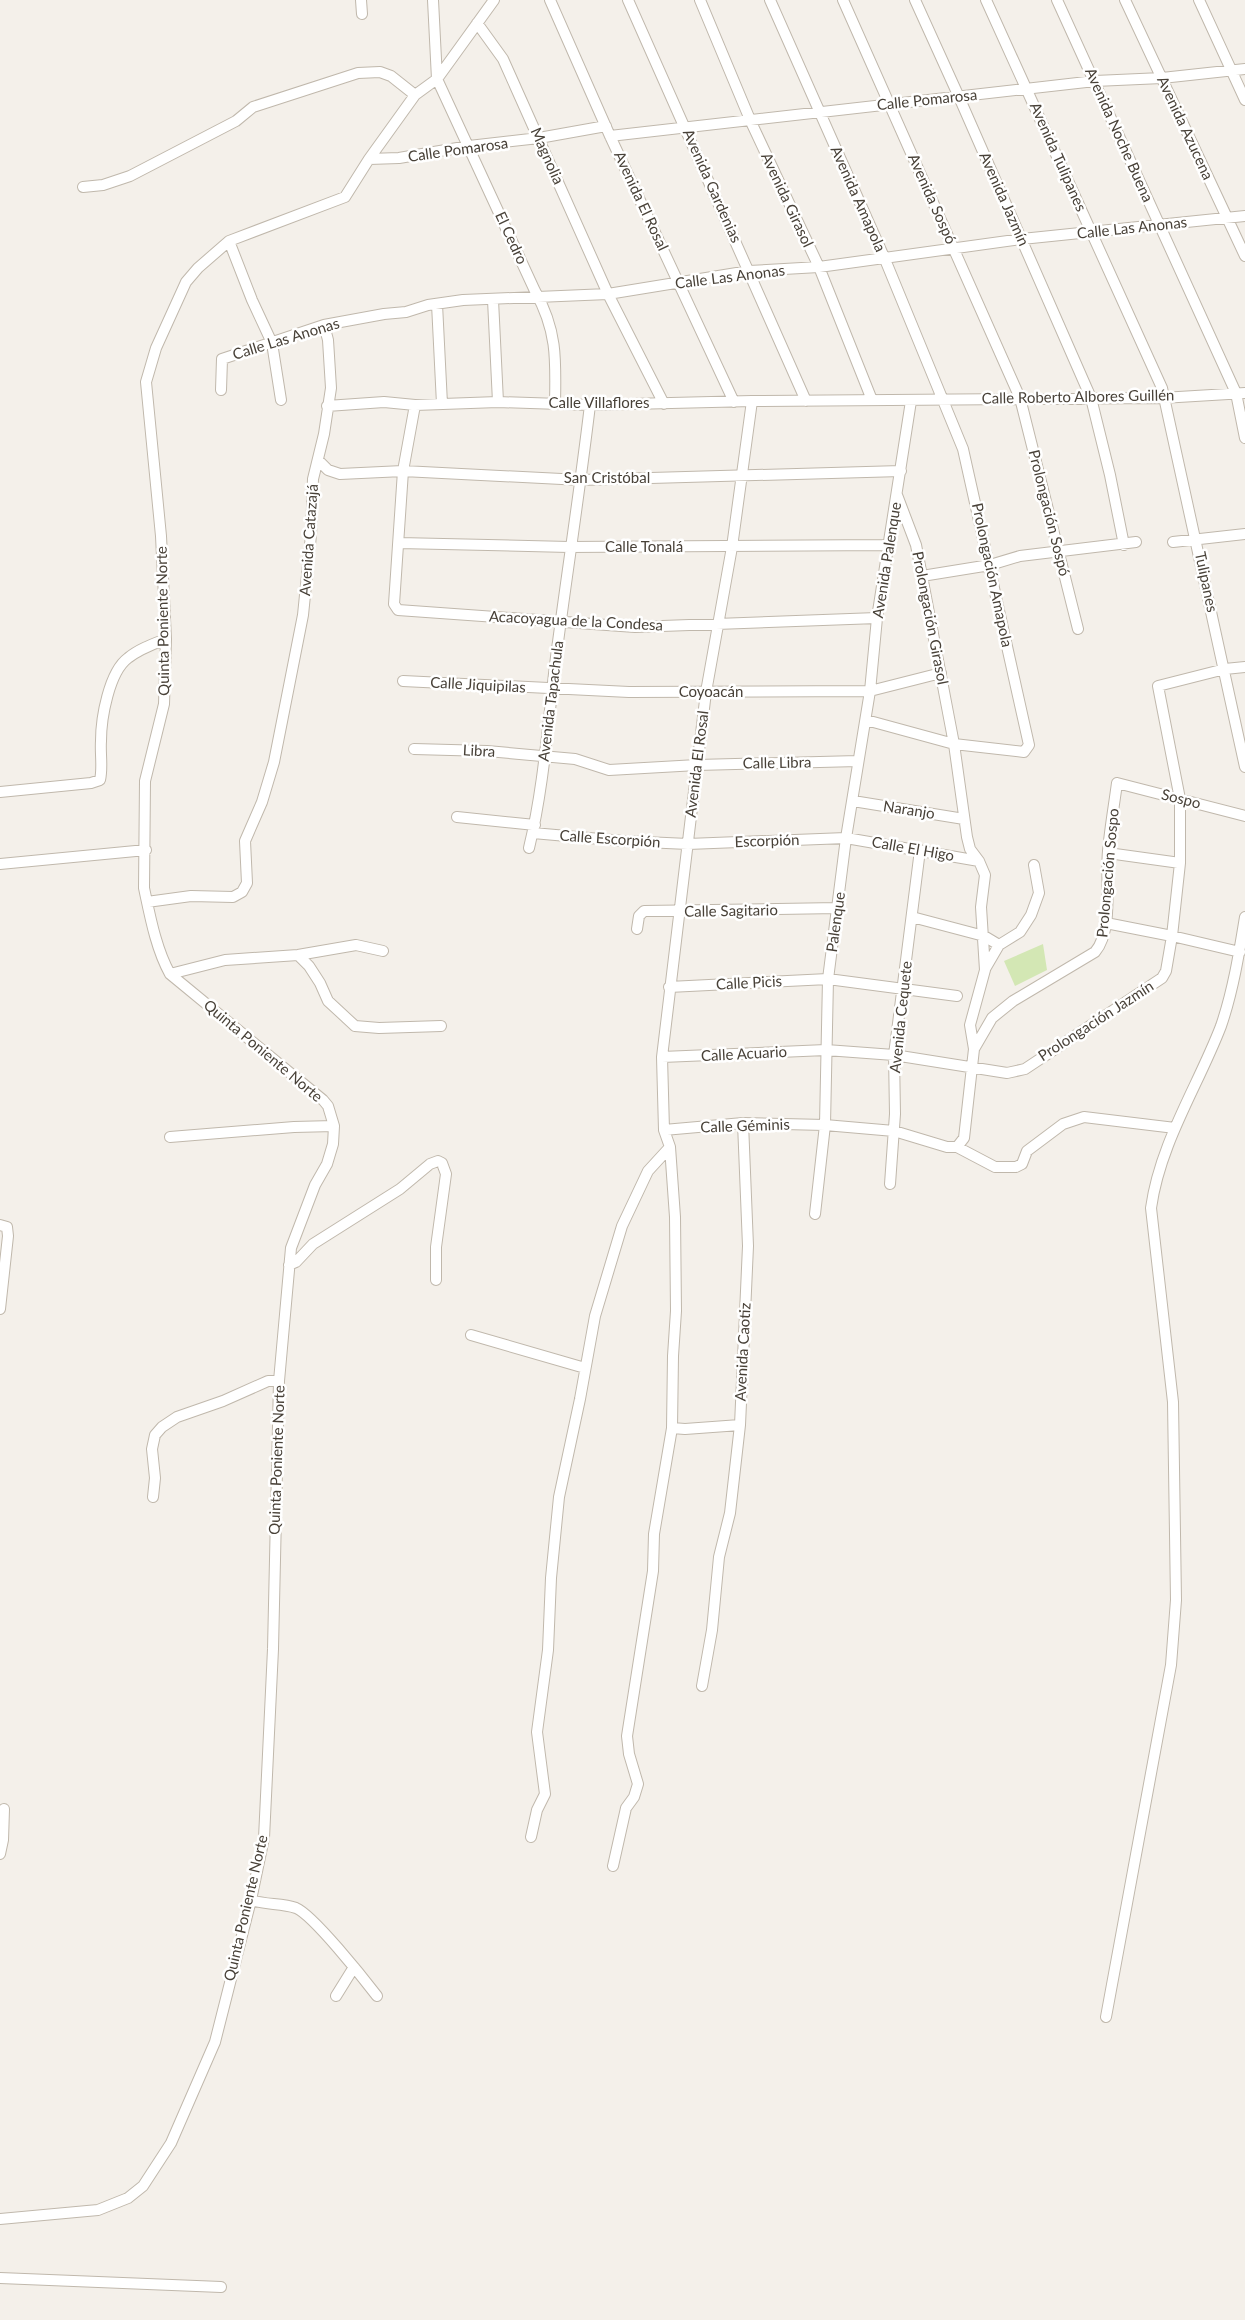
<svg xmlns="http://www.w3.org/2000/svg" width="1245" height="2320" font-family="Lato,sans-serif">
<rect width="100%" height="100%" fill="#f4f0ea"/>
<path fill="#d3e7b4" d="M1043,944L1047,970L1015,986L1004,961Z"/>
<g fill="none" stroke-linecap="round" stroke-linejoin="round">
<g stroke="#c0b8ac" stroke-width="12">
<path id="minor" d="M361,0L362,14
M433,0L437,79L535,291C557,330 556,359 555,403
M550,0L610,136L734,402
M628,0L806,401
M700,0L751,122L819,267L872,400
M770,0L884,257L963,449L1029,745L1024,752L954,744L866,720
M843,0L1020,398L1078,629
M915,0L959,97L1091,398L1110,475L1124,545
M986,0L1162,388L1245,767
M1057,0L1236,393L1245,438
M1125,0L1245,256
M1199,0L1245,100
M477,23L503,59L608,294L664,404
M610,136L1095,81L1162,78L1245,69
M369,159L399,158L469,146L539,138L606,126
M83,187L103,185L130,176L236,121L253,107L358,73L380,72L391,76L415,95
M229,241L252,300L272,343L281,400
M493,300L498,402
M437,304L442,404
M221,390L222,359L324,325L384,314L406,312L428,305L463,300L608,294L749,271L819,267L1022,239L1245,216
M415,405L403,471L394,604L398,610L635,627L877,618
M327,406L384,402L415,405L498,402L590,405L752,401L1162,398L1245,393
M318,460L328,470L340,474L403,471L581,480L901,471
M1173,542L1245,534
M399,543L569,547L889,545
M922,576L990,565L1020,556L1136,542
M403,681L629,692L870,691L941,673
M414,749L487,751L575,759L609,770L697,765L858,761
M0,792L91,783L100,780C103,767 100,754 101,741C101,718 109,672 128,658C139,649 153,644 166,639
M853,801L964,819
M457,817L535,825
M533,833L623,841L688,844L846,838L979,861
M529,848C544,786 548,721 556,657C567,573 580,489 590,405
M1108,853L1180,863
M0,864L146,850
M147,902L191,896L233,897L242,892L247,883L245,841L262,802L274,762L303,615L311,535L313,479L324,434L331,388L328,340L324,325
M912,917L984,936L999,945
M1106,923L1172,936L1240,952
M637,929L639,916L644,911L838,908
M298,955L309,966L320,983L328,1001L355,1026L379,1028L441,1026
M985,969L999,945L1020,932L1031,915L1039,893L1034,865
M170,974L225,960L298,955L356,945L383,951
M669,987L828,979L957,996
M974,1049L992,1018L1013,1001L1095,952C1114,930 1105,880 1108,851C1110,828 1114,806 1117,783L1245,816
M662,1057L826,1050L894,1055L1007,1073L1025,1069L1162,978L1166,971L1172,936L1180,863V799L1158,686L1225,669L1245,667
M664,1130L743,1123L825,1125L894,1131L947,1147H957L964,1138L974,1049L970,1025L985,970L981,907L985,875L979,861L970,849L967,837L954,744L922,576L916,545L897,495
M170,1137L294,1127L334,1126
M957,1147L995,1167H1016L1022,1164L1027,1151L1063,1124L1084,1117L1175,1128
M890,1184L895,1114L894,1055L920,850
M815,1214L825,1125L828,979L846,838L870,691L877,618L911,401
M0,1225L7,1227L8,1236L0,1309
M289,1265L296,1262L313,1244L400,1189L430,1164L438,1161L442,1163L446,1174L436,1247V1280
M471,1335L585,1368
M672,1428L685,1429L740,1425
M153,1497L155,1478L152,1449L155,1435L162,1427L177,1417L223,1401L268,1381H279
M702,1686L712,1630L719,1557L730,1513L740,1425L748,1246L743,1123
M531,1837L537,1810L545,1794L537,1732L548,1650L551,1578L559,1497L580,1399L595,1316L622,1226L648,1171L670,1147
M0,1854L3,1840L4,1809
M613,1866L626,1808L634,1797L638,1784L629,1754L627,1736L653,1571L654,1534L672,1428L673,1356L676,1311L675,1217L670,1147L664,1130L662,1057L706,692L732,547L752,401
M251,1900C265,1905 282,1903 296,1908C313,1915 364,1979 377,1996
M336,1996L354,1967
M1106,2017L1171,1665L1176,1600L1173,1402L1151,1208C1160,1143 1198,1086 1221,1026C1233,991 1239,954 1245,917
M0,2219L98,2210L128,2198L143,2186L171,2143L215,2042L251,1900L264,1838L273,1649L279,1381L291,1248L315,1185L327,1164L333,1144L334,1126L328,1106L323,1100L170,974C156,949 150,916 144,888L145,781L164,704L166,639L161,536L146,382L156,348L186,282L198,268L229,241L345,197L369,159L415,95L437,79L494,0
M0,2278L221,2287"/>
</g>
<use href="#minor" stroke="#fff" stroke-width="10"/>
</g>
<g text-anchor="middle" stroke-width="5" stroke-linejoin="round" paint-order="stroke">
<g font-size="15" fill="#484138" stroke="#fff">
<text transform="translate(927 100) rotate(-6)" y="5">Calle Pomarosa</text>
<text transform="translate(1185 128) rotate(65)" y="5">Avenida Azucena</text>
<text transform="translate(1119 135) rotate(66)" y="5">Avenida Noche Buena</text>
<text transform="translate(458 150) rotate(-8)" y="5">Calle Pomarosa</text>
<text transform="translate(547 156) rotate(66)" y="5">Magnolia</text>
<text transform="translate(1058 157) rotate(66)" y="5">Avenida Tulipanes</text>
<text transform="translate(712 186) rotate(66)" y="5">Avenida Gardenias</text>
<text transform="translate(858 199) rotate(66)" y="5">Avenida Amapola</text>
<text transform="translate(932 199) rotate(66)" y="5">Avenida Sospó</text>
<text transform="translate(1004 199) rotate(66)" y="5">Avenida Jazmín</text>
<text transform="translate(787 200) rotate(65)" y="5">Avenida Girasol</text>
<text transform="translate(641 201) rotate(65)" y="5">Avenida El Rosal</text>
<text transform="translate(1132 228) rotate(-6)" y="5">Calle Las Anonas</text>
<text transform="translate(511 238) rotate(65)" y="5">El Cedro</text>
<text transform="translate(730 277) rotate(-7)" y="5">Calle Las Anonas</text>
<text transform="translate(286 339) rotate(-17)" y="5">Calle Las Anonas</text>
<text transform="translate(1078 397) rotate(-1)" y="5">Calle Roberto Albores Guillén</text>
<text x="599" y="408">Calle Villaflores</text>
<text x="607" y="483">San Cristóbal</text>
<text transform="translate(1049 513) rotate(76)" y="5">Prolongación Sospó</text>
<text transform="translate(309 540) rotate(-86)" y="5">Avenida Catazajá</text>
<text x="644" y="552">Calle Tonalá</text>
<text transform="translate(887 560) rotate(-81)" y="5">Avenida Palenque</text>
<text transform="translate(992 575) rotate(78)" y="5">Prolongación Amapola</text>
<text transform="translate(1206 582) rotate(78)" y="5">Tulipanes</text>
<text transform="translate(930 618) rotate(79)" y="5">Prolongación Girasol</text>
<text transform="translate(163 621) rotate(-91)" y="5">Quinta Poniente Norte</text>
<text transform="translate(576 621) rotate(3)" y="5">Acacoyagua de la Condesa</text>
<text transform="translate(478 685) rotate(3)" y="5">Calle Jiquipilas</text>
<text x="711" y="697">Coyoacán</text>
<text transform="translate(551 701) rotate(-83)" y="5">Avenida Tapachula</text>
<text transform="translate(479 751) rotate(3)" y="5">Libra</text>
<text transform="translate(777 763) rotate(-1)" y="5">Calle Libra</text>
<text transform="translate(697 764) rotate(-83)" y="5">Avenida El Rosal</text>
<text transform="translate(1181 799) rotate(14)" y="5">Sospo</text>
<text transform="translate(909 810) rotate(9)" y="5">Naranjo</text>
<text transform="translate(610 839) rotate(4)" y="5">Calle Escorpión</text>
<text transform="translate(767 841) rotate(-2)" y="5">Escorpión</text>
<text transform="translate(913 849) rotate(10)" y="5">Calle El Higo</text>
<text transform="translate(1108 873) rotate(-85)" y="5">Prolongación Sospo</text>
<text transform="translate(731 911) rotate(-1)" y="5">Calle Sagitario</text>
<text transform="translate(836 922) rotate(-82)" y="5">Palenque</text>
<text transform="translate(749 983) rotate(-3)" y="5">Calle Picis</text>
<text transform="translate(901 1017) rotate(-84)" y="5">Avenida Cequete</text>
<text transform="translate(1096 1021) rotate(-33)" y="5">Prolongación Jazmín</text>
<text transform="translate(263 1051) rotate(40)" y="5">Quinta Poniente Norte</text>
<text transform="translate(744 1054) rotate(-3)" y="5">Calle Acuario</text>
<text transform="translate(745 1126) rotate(-2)" y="5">Calle Géminis</text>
<text transform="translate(743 1352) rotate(-87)" y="5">Avenida Caotiz</text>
<text transform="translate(277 1460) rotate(-88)" y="5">Quinta Poniente Norte</text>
<text transform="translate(246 1908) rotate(-77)" y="5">Quinta Poniente Norte</text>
</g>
</g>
</svg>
